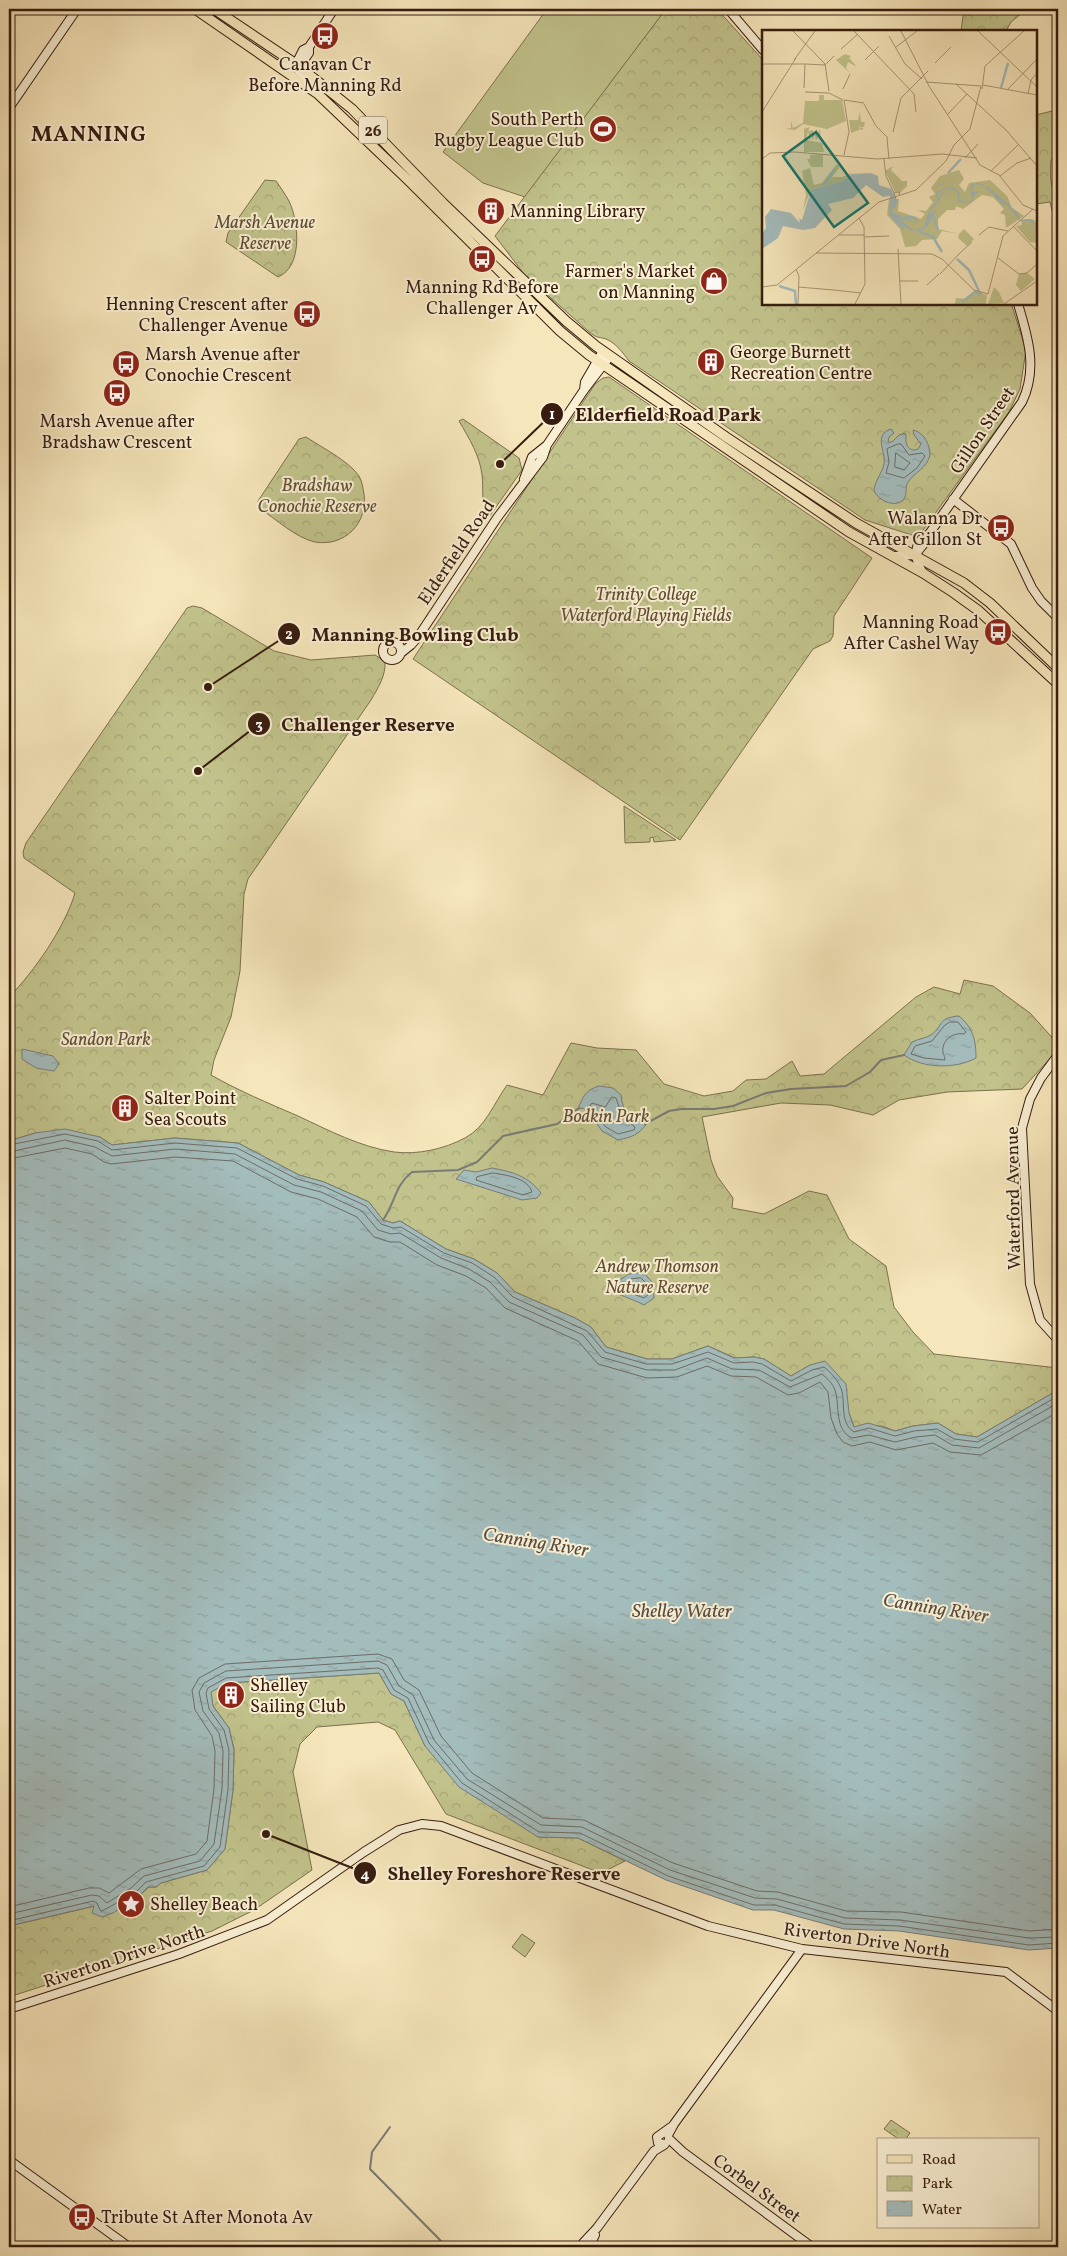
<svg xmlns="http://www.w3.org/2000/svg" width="1067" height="2256" font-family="Vollkorn,serif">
<defs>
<pattern id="park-crowns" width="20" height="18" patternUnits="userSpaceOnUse" patternTransform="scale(1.25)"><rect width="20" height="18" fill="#c2c38c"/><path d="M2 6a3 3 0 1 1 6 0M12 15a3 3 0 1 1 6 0" fill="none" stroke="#a7a778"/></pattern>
<pattern id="water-ripples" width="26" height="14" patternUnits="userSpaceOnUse" patternTransform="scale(1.25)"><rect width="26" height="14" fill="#a3bcbc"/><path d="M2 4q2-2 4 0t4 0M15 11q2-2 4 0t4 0" fill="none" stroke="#8da1a0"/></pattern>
</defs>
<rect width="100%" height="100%" fill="#f6e6bb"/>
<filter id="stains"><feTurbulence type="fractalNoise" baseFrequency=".004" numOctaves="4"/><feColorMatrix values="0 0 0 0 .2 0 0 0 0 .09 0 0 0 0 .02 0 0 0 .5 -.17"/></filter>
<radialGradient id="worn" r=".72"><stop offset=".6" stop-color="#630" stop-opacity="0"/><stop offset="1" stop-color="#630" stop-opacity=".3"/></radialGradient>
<path fill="#c2c38c" stroke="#7c704e" d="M547,9H666L525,197L483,183L443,152Z
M522,1934L535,1943L525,1957L512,1947Z"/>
<path fill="url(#park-crowns)" stroke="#7c704e" d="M666,9H717L763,60V304H1011L1012,306L1026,350L1020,389L1009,412L918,537L865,520L629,361C623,353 616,343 606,339C596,336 598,339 588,331L524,274L495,236Z
M964,9H1005L1013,12L1018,9H1027L1011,22L1006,31H961Z
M1056,110L1058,111V153L1051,160C1050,173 1049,187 1058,197L1057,231L1050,202L1036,204V181L1038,176L1036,170V115Z
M265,180L276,181C281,188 285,194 289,201C299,222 303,267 278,277L226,242L228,233Z
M609,377L872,558L834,616L833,636L830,641L813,649L680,840L413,659L595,384L603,378Z
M463,419L519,458L522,470L489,517C480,505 484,489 482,475C480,456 469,438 459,421Z
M306,437C321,447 349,461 359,476C362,481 363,488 364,494C368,523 345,547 315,542C296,538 276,519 259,508L258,501L299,439Z
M193,606L202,608L274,651L311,660L375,655L385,661C386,676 378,688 371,700L248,879L244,894L240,971L231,1017L214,1060L211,1075C239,1091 268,1103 298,1116C328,1130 360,1147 394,1152C418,1155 444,1149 465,1138C486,1127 494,1103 507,1085L543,1095L571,1043L597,1048L636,1050L664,1084L704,1096L733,1091L746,1080L766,1079L792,1061L800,1076L824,1074L916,997L934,987L960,994L964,980L993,986L1030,1013L1058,1044V1050L1022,1089L947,1092L899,1100L873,1115L830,1105L781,1103L702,1117L711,1160L717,1176L733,1198L732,1208L764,1214L809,1191L827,1195L849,1239L886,1266L894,1307L913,1332L934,1354L1058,1368V1390L977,1437L956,1434L938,1423L913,1426L895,1431L882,1426L854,1427L849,1413L810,1365L791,1376L764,1359L754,1357L735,1358L708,1346L672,1359H647L606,1347L591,1327L575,1318L515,1292L497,1273L474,1259L446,1249L400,1221L393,1223L383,1220L369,1202L324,1182L299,1175L238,1143L175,1138L112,1145L100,1137L35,1133L9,1141V997C34,972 65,927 75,893L24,858L23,852L26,843L187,608Z
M624,806L676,840L654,842L653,837L650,838V842L625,843Z
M379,1673L391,1694L404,1701L425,1746L538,1837L578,1838L625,1861L601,1873L446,1814L395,1730L378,1722L317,1727L300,1744L293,1772L312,1870L254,1910L212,1931L9,1997V1926L95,1906L94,1910L139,1896L149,1887H156L161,1883L207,1870L225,1849L233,1790L234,1749L229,1728L213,1706L210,1692L227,1683Z
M891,2120L910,2133L905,2140H900L884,2129Z"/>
<path fill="url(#water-ripples)" stroke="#787c77" d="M891,429L894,433L889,437L888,442H892L899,435L905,433L906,435C905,443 908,453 918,449L921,444L914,435L913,430C924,432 930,445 930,455C927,468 915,472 908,482C905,487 907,492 905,497C899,510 877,501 874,490C875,481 882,473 884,464C886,451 873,435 891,429Z
M959,1016C973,1028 976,1040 976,1058C956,1069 923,1069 904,1055L912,1042C918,1039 926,1038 931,1035C944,1025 937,1018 959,1016Z
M22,1049L53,1056L59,1064L54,1071L36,1068L22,1059Z
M599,1086L613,1088L621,1095C623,1112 630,1122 647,1123C639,1135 632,1137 618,1140L602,1131L591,1115L583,1108L578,1109C583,1096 586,1090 599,1086Z
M65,1129L100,1137L112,1145L175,1138L238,1143L299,1175L324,1182L369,1202L383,1220L393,1223L400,1221L446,1249L474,1259L497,1273L515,1292L575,1318L591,1327L606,1347L647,1359H672L708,1346L734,1358L754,1357L764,1359L791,1376L810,1365L825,1361L846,1384L849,1413L854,1427L868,1423L895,1431L913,1426L938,1423L956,1434L977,1437L1058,1390V1948L1029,1950L899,1931L844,1929L774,1910H753L666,1880L578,1838L538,1837L459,1787L425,1746L404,1701L391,1694L379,1673L227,1683L211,1692L213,1706L229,1728L234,1750L233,1790L225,1849L207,1870L161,1883L156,1887H148L139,1896L113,1913L102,1917L92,1913L94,1906L9,1926V1141L35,1133Z
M492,1168C513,1172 528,1176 541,1193L537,1198L522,1200L456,1179L464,1170L476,1172Z
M643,1272L653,1283L654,1298L644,1305C631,1298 618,1296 608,1287L629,1274Z"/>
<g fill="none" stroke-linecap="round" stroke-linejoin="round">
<path stroke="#6d6c66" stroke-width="1" d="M898,444H901L909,455L922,453L925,456L917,468L904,478L886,473L889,462L887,449Z
M896,453L910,463L904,470L895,467Z
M950,1022H958L966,1032L964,1034C953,1032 941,1040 943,1053C944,1055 945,1058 945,1060L924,1058L911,1054L915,1046L932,1041L944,1026Z
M612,1097L616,1098L623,1118L635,1127L634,1130L618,1134L606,1127L589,1107L592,1103L605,1107Z
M9,1145L65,1134L98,1141L112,1150L175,1143L237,1148L297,1179L323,1186L366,1206L381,1224L393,1228L401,1227L444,1253L472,1263L494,1277L513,1297L587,1331L605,1352L646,1364H672L708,1352L734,1363L753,1362L762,1364L791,1381L812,1370L824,1367C830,1372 837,1379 840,1386C847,1399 838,1422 854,1432L869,1428L895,1436L914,1431L937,1429L954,1439L978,1442L1058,1396
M9,1152L65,1140L95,1147L112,1156L175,1149L235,1154L294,1185L321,1192L362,1211L378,1230L391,1234L400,1233L441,1258L469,1269L490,1282L509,1302L583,1335L601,1357L647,1370H675L707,1358L732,1369L759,1370L790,1387L822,1374C827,1378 833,1384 835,1390C840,1405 834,1430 852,1438L869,1435L895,1442L916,1437L935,1435L952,1445L979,1448L1058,1403
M9,1159L65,1148L92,1154L104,1162L111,1164L175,1157L233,1161L291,1192L318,1199L357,1217L374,1237L390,1242H400L437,1265L466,1276L486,1288L505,1308L578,1341L598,1364L647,1378L677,1377L707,1366L731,1376L756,1377L788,1395L799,1393L820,1382L828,1392L831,1418L837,1434L843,1442L852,1446L870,1442L896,1450L933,1443L950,1452L981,1455L1058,1412
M493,1173C506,1175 528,1178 532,1192L523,1195L476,1180L477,1177Z
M641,1278L648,1285V1295L644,1298L620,1289L621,1286L631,1279Z
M9,1907L89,1888H99L109,1893L141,1869L196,1854L207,1841L214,1789L215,1751L212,1736L195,1710L192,1690L199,1678L225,1664L378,1654L392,1659L404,1680L419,1690L441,1736L472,1773L543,1818L584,1820L673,1863L757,1891L778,1892L846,1911L901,1912L1030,1931L1058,1929
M9,1914L92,1895L99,1896L107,1903L131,1888L144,1876L200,1861L214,1844L222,1789L223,1751L219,1733L203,1711L199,1692L204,1683L226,1671L378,1661L387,1665L399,1686L413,1695L434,1740L467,1779L541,1825L582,1827L670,1870L755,1898L777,1899L845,1918L900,1920L1029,1938L1058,1937
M9,1921L93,1901L97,1903L100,1910L102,1911L135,1893L146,1882L204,1866L220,1847L228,1790L229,1750L224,1730L209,1709L206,1693L208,1688L226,1678L378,1668L383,1670L394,1690L408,1698L429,1743L462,1783L539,1832L580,1833L668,1876L754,1905H775L844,1924L899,1926L1029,1945L1058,1943"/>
<path stroke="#787c77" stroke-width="2" d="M645,1124L669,1111L681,1109H714L733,1106L766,1093L791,1089L846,1086L870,1072L881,1060L904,1055
M383,1220C395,1203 395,1185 412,1172L458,1170L477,1162L503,1136L557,1124L579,1108
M390,2127L372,2152L370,2169L441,2241L437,2247"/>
<g stroke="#371c0f" stroke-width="10">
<path id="secondary" d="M728,9L763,50
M309,47L303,50L296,64C299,78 312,81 318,93
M275,64L288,66L302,63L309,53V47L334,9
M9,108L77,9
M584,390L585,382L603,351
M524,479L532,457L547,445
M953,499L1011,544L1032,588L1041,601L1058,618
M894,556L915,555L927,540L929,534L1022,402C1038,369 1028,337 1018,304
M923,573C914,560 912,542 929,534
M383 651a9 9 0 1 1 18 0a9 9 0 1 1-18 0Z
M401,653L411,645L418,637L497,518L543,457L547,445L584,390L610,356
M1058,1055L1041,1078L1030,1099L1022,1128L1030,1284L1040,1320L1058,1340
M9,2009L179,1954L267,1920L364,1852L399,1830L422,1824L441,1826L708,1926L802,1949L1006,1972L1058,2011
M668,2135L674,2124L802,1949
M669,2139L683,2152L812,2247
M665,2144L658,2143L657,2137L671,2127
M9,2160L129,2247
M583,2243L597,2228L654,2151L664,2145
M589,2247L595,2235"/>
</g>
<g stroke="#371c0f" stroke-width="11">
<path id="primary" d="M195,9L318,94L407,179L560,331L589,355L849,532L923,573L954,593L979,611L1058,684
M214,9L296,64L352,109L443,203L566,321L596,346L726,437L856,523L964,583L990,603L1058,668"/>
</g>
<use href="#secondary" stroke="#f9efd3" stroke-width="8"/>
<use href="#primary" stroke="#f6e6bb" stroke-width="9"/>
</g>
<defs>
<g id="bus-disc" transform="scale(1.4375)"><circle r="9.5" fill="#8f2418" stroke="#f9efd3"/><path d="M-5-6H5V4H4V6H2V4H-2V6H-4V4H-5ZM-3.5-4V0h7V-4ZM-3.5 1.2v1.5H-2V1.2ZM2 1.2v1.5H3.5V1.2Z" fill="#fff"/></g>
<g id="stadium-disc" transform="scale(1.4375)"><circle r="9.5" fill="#8f2418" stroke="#f9efd3"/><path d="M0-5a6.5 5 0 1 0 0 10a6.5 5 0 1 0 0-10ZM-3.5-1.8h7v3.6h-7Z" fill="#fff"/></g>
<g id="building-disc" transform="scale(1.4375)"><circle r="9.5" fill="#8f2418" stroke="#f9efd3"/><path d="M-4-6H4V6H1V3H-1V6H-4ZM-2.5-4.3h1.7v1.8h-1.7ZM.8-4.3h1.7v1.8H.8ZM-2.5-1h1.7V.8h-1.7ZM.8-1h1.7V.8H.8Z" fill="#fff"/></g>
<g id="shop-disc" transform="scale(1.4375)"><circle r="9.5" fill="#8f2418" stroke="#f9efd3"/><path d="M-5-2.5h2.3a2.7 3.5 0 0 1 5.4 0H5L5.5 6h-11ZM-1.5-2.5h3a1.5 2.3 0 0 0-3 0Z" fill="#fff"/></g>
<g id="sight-disc" transform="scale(1.4375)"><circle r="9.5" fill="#8f2418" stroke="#f9efd3"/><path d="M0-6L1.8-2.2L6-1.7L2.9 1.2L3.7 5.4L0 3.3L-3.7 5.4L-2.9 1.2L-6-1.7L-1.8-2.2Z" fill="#fff"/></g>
</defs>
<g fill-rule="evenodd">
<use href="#bus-disc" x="325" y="36"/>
<use href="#stadium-disc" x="603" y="129"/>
<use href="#building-disc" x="491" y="211"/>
<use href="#bus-disc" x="482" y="259"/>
<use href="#shop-disc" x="714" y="281"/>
<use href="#bus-disc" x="307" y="314"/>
<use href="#building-disc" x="711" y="362"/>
<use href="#bus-disc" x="126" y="364"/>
<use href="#bus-disc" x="117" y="393"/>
<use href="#bus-disc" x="1001" y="528"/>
<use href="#bus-disc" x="998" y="632"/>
<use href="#building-disc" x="125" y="1108"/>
<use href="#building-disc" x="231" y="1695"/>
<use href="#sight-disc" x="131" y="1904"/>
<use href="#bus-disc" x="82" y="2217"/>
</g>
<g text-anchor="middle" stroke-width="4" stroke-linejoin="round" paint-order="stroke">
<rect fill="#f9efd3" stroke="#715b4a" stroke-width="1" x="359" y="116.5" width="28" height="27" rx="4"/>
<g font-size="16" font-weight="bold" fill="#371c0f">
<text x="373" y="136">26</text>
</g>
<g font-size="18" fill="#371c0f" stroke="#f9efd3" text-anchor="start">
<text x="325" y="70" text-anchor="middle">Canavan Cr<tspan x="325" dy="21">Before Manning Rd</tspan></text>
<text x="584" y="125" text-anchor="end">South Perth<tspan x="584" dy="21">Rugby League Club</tspan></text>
<text x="510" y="217">Manning Library</text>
<text x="695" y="277" text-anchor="end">Farmer's Market<tspan x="695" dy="21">on Manning</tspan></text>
<text x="482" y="293" text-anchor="middle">Manning Rd Before<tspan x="482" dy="21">Challenger Av</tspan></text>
<text x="288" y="310" text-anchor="end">Henning Crescent after<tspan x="288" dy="21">Challenger Avenue</tspan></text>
<text x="730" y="358">George Burnett<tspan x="730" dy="21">Recreation Centre</tspan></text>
<text x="145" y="360">Marsh Avenue after<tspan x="145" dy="21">Conochie Crescent</tspan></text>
<text x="117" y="427" text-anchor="middle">Marsh Avenue after<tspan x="117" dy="21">Bradshaw Crescent</tspan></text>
<text x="982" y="524" text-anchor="end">Walanna Dr<tspan x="982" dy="21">After Gillon St</tspan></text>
<text x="979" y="628" text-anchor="end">Manning Road<tspan x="979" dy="21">After Cashel Way</tspan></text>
<text x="144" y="1104">Salter Point<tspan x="144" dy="21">Sea Scouts</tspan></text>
<text x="250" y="1691">Shelley<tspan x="250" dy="21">Sailing Club</tspan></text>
<text x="150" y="1910">Shelley Beach</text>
<text x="101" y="2223">Tribute St After Monota Av</text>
</g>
<g font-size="18" font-style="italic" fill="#614e34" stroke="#f9efd3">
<text x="265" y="228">Marsh Avenue<tspan x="265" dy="21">Reserve</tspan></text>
<text x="317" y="491">Bradshaw<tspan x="317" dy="21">Conochie Reserve</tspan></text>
<text x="646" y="600">Trinity College<tspan x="646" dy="21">Waterford Playing Fields</tspan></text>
<text x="106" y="1045">Sandon Park</text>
<text x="606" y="1122">Bodkin Park</text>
<text x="657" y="1272">Andrew Thomson<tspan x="657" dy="21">Nature Reserve</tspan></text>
</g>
<g font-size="18" fill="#371c0f" stroke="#f9efd3">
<text transform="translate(982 430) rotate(-56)" y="6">Gillon Street</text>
<text transform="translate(456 552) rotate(-56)" y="6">Elderfield Road</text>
<text transform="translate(1013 1198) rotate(-91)" y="6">Waterford Avenue</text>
<text transform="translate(867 1940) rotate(8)" y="6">Riverton Drive North</text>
<text transform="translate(124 1956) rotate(-18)" y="6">Riverton Drive North</text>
<text transform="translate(757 2188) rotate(36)" y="6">Corbel Street</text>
</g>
<g font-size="19" font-style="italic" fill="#574c43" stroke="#f9efd3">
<text transform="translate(536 1541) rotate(9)" y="7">Canning River</text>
<text transform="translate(936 1607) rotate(9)" y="7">Canning River</text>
<text x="682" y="1617">Shelley Water</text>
</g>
<g font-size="22" font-weight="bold" letter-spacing="1" fill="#371c0f" stroke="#f9efd3">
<text x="89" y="141">MANNING</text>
</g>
</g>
<g transform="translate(762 30)">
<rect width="275" height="275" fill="#f6e6bb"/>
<path d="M83,24L89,26L87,28L95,37L86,32L84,38L88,43L74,30ZM57,65H62V70H80L84,91L65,99L41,94L33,100L24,99L29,98V91L31,98L41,93L43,71H57ZM232,257L237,262L242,273L226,274ZM213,262L225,265L224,274H193L194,268L205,269Z" fill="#c2c38c"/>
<path d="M98,82L99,92H103L102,97H98L102,99L98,100L97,94V100L89,103L87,90H96ZM45,96L43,99L48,97L46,101L51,100V104L55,99V106L58,99L59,109L56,107L54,110L53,105L50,110V104L48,110L46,102L44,110L60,113L62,122H42V99ZM61,124V137H49L45,129H48V125ZM75,134L78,137L70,147H81L91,142L80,151L49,160L41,180L44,165L40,141L48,138L52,155L60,153ZM131,136L129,140L140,151H145V156L139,162H133L123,141ZM197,140L202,149L197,155L203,162L207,153L228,150L245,166L250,178L262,186L244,198L243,185L238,183L242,179L231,167L220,165L201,179L194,176L193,180H185L176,189V199L197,204L202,199L212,209L205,216L196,208L197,204L180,201L175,209L160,210L154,216L143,217L138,199L125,185L127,169H137L136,181L159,189L163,184L156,180L164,181L171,172L167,167L173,164L169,158L178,146ZM268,189L275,193V213L268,212L254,196L260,195L259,190ZM265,243L273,249L259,261L254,255L257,244Z" fill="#c2c38c"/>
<path d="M109,143L116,146L117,155L129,159L136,172L130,182L154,193L136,188L152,200L162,197L167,181L175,171L174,162L175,161V157L176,155L178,154L182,155H176V161L185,157L192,158L196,161L200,168H203L205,169L200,168L197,166L196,169L205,173L210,170L208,161L210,154L216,153L226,157L255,182L258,190L268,189L272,190L274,192L270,191L275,200L268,191H258L246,176L240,174L222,156L213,154L209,162L220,161L213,164L210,172L204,174L196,171L195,169L196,162L184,158L176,163V167H178V164L181,162L187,163H180L177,172L168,181V184L175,179L164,198L151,201L139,195L142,198V201L127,185L128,166L121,167L104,155L91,168L66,174L70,180L53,198L41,200L21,196L16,208L0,219V204L4,198L3,187L9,179L29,183L38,193L37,188L40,190L49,160L80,151L90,144Z" fill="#a3bcbc"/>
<path fill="none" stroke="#a3bcbc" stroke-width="2.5" d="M239,58L246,33M186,143L199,129M61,156L73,139M170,183L176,200M142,187L153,188L155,192M156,201L171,207L180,222M195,229L207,240L217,261M17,256L33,261L34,274M200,272L213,262L220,264"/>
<path fill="none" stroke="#aa9576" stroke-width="1" d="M31,1L63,34L67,61M92,1L152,64L154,82M139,1L167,56L218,135L237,145L261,175L275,181M216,1L275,57M127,6L143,34L160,49M134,17L155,1M79,19L96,4M32,30L53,1M103,30L117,16M173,33L189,17M0,34H43M43,34L63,35L72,26M164,52L219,56M194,54L244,100L275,136M221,55L275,65M42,58L43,34M81,59L88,44M220,59L223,36L262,1M245,60L275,29M43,62L67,63M67,63L81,70M266,64L269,50L275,43M102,74L114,96L126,108M0,82L34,28M186,84L205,64M131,102L139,68L166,41M125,108L127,129M82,125L87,102L82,70L102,73M203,128L216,114M0,129L8,123L33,122L115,129L180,124L215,128M122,129L124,146L132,163M229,141L257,114M238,146L255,133L269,128M134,169L132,163L138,162L137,165M251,196L275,221M77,205H102M217,205L227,197L246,201M102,207L127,206M136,219L139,274M54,223L170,224L180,229L212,260L226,264L241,206L271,179M198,223L210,212M236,228L257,244L265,243L275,234M34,239L37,246L36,274M178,244L198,223M137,251H156M165,255L177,244M0,257L15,255L117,172L154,160L184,131L192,115L208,99L219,56M36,257L72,260M72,260L99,263M93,274L103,254L102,197L97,188M242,274L275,251"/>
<path fill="#0f766e" fill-opacity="0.15" stroke="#0f766e" stroke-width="2.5" d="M54,102L106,173L72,197L21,126Z"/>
<rect width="275" height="275" fill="none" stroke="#371c0f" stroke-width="2.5"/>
</g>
<path fill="none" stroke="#371c0f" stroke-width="2" d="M500 464L552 414M208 687L289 634M198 771L259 724M266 1834L365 1873"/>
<g fill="#371c0f" stroke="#f9efd3" stroke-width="2">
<circle cx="500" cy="464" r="5"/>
<circle cx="208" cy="687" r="5"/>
<circle cx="198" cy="771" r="5"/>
<circle cx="266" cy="1834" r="5"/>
<circle cx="552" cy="414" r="12"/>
<circle cx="289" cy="634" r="12"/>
<circle cx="259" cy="724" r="12"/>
<circle cx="365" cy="1873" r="12"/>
</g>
<g font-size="15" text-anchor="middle" font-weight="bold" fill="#fff">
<text x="552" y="419">1</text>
<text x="289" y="639">2</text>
<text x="259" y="729">3</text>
<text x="365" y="1879">4</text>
</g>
<g font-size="19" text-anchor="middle" font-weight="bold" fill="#371c0f" stroke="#f9efd3" stroke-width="4" stroke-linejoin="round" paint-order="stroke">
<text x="668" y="421">Elderfield Road Park</text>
<text x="415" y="641">Manning Bowling Club</text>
<text x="368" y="731">Challenger Reserve</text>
<text x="504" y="1880">Shelley Foreshore Reserve</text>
</g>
<rect width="1067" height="2256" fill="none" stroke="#f6e6bb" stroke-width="30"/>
<rect x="10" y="10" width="1047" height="2236" fill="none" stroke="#371c0f" stroke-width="2.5"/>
<rect x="15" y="15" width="1037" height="2226" fill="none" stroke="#371c0f"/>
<rect x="877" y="2138" width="162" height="90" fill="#f9efd3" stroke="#ab9b85"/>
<rect x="887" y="2155" width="25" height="8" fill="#f6e6bb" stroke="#ab9b85"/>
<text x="922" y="2164" font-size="15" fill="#371c0f">Road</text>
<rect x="887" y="2176" width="25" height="15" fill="url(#park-crowns)" stroke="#ab9b85"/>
<text x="922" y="2188" font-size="15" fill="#371c0f">Park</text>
<rect x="887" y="2201" width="25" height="15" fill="url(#water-ripples)" stroke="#ab9b85"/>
<text x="922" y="2214" font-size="15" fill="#371c0f">Water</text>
<rect width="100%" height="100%" filter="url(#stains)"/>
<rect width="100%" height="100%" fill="url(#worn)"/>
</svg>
